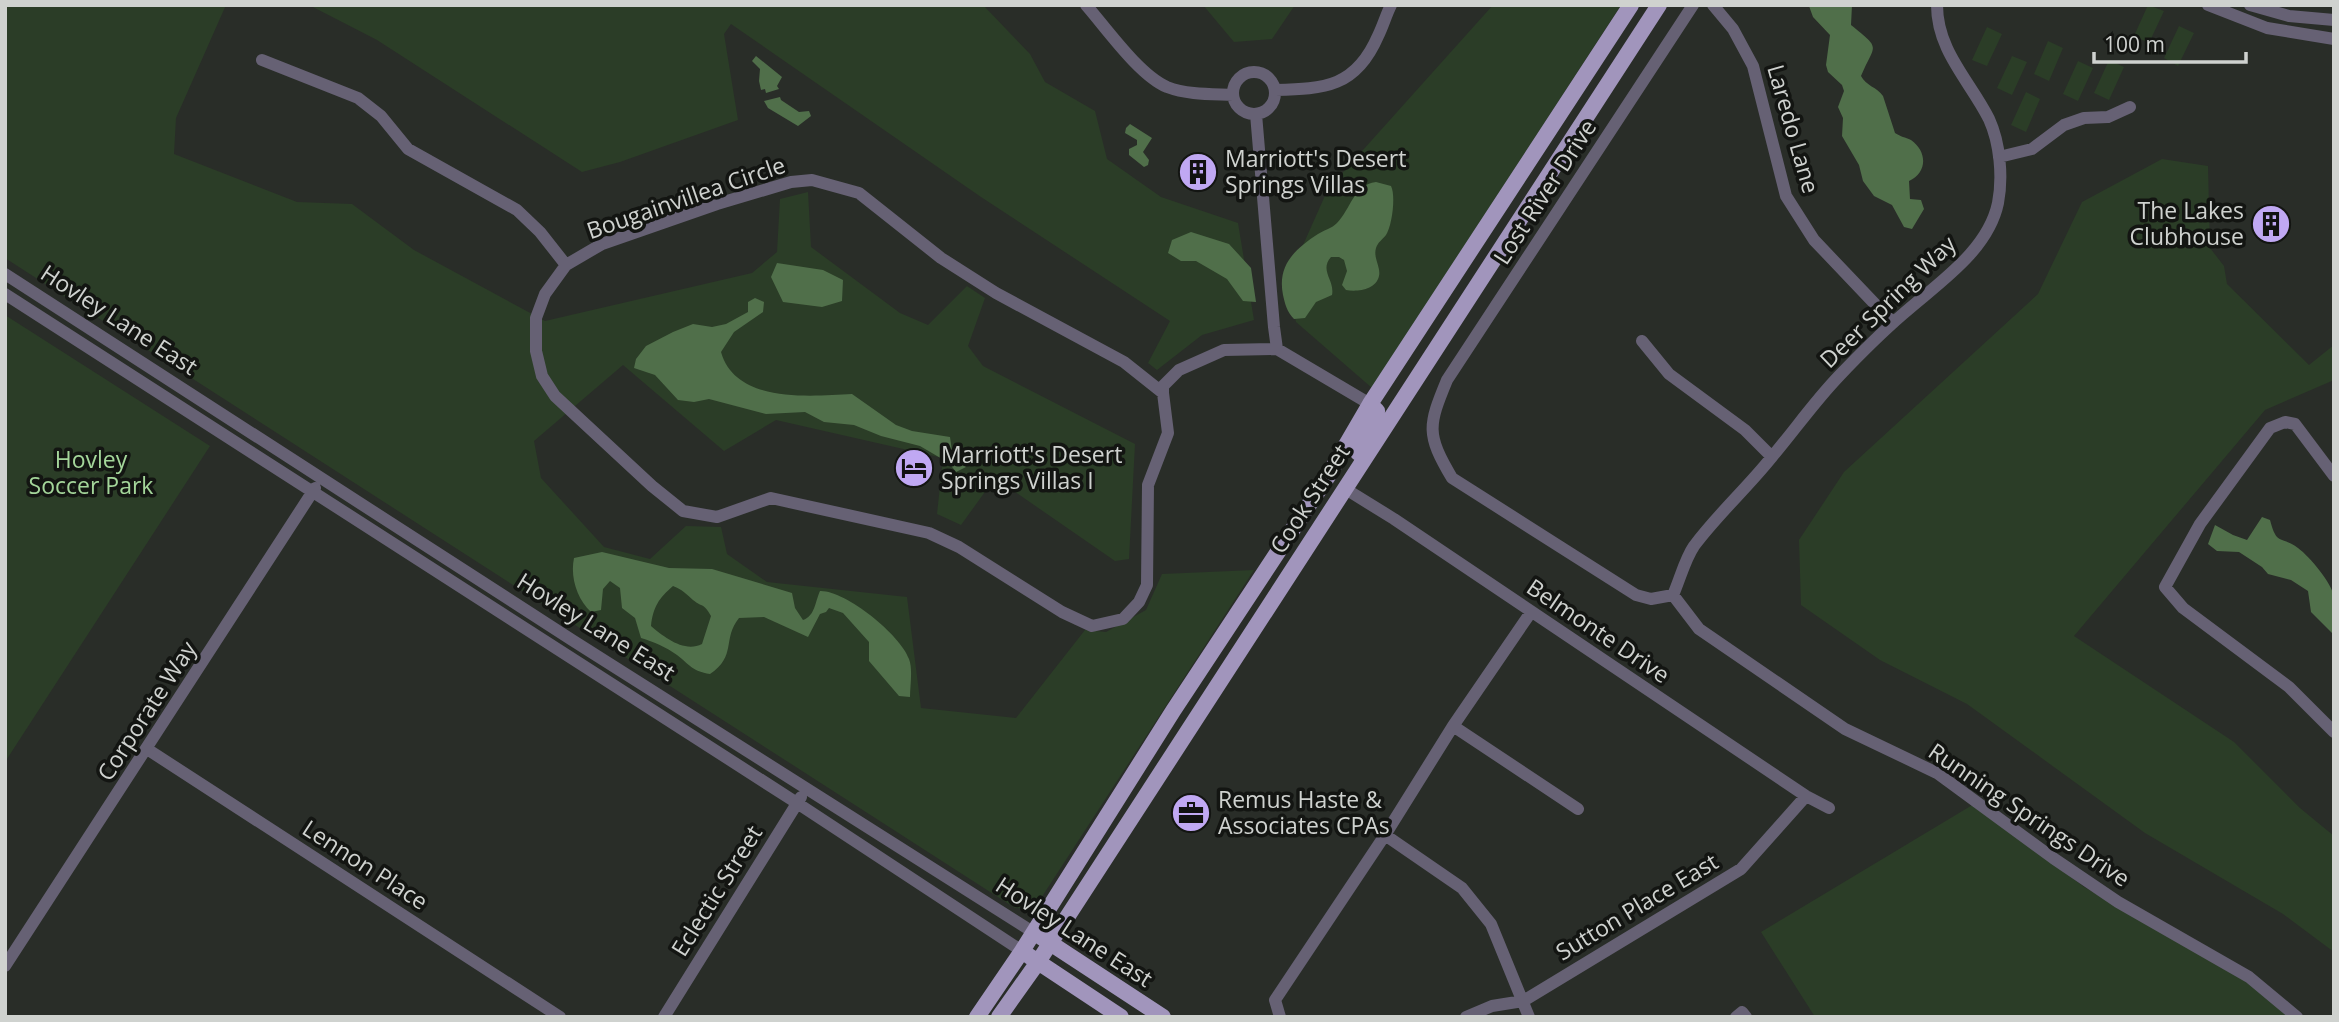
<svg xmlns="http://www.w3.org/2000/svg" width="2339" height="1022" font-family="'Open Sans',sans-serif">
<rect width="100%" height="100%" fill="#292d28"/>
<path fill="#2b3d27" d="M5,5H226L176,118L174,154L297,202L352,204L414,250L545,321L752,273L777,252L780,199L808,192L811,247L900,313L928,325L967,286L985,298L968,346L983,366L1135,444L1129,559L1115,561L995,478L961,525L937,514L943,458L776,420L724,451L623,365L534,441L541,478L604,547L650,559L686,526L721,527L727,554L767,582L907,597L921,708L1016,718L1085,630L1106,632L1146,610L1162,574L1254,570L1034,909L1015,908L5,258Z
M309,5H983L1030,54L1045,82L1095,111L1107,159L1161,197L1238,223L1254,320L1202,335L1157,370L1148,363L1170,321L981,197L731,24L724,34L738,120L620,162L582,172L377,40Z
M1203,5H1295L1272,39L1234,42Z
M1493,5H1621L1372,388L1296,322L1287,281L1328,189Z
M2148,5L2164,11L2149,43L2134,36Z
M2179,26L2194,33L2178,66L2164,58Z
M1987,27L2002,34L1987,66L1972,60Z
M2048,41L2063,48L2049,81L2034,74Z
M2012,56L2027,62L2012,95L1997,88Z
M2109,60L2124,67L2109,100L2094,93Z
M2078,61L2093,68L2078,101L2063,94Z
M2026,92L2040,99L2026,132L2011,125Z
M2162,159L2208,166L2210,248L2224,266L2227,284L2309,365L2334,345V380L2265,410L2074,636L2234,742L2300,808L2334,836V952L2283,914L2145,833L1967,704L1880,660L1801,605L1799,540L1844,472L2038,294L2082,202Z
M5,315L210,446L5,762Z
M1974,804L2084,887L2244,978L2290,1017H1815L1761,932Z"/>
<path fill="#506f4a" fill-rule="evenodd" d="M1852,5L1851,25C1882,50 1875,43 1861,76C1866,86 1877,87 1883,96L1895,133C1901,137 1905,137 1911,140C1928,152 1927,173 1909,181L1910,199L1921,200L1924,209L1912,229L1904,227L1892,205L1874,196L1863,181L1859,165L1842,136L1843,118L1838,107L1844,91L1842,85L1828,72L1826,65L1830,35L1813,17L1809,6Z
M756,56L782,77L777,86L779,89L766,93L765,89L761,90L759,81L760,69L752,61Z
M780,97L781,100L799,112L809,111L811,116L798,126L768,108L764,101Z
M1130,124L1152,138L1143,152L1149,160L1148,165L1144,167L1129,155V149L1137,145V140L1125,133L1126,128Z
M1376,182L1391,186C1396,196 1392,226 1386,235C1382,240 1378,242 1376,248C1373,258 1381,267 1379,276C1376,290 1357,292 1346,290L1342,285L1347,271L1344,260L1339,257H1331C1319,271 1335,280 1332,295L1316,302L1305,318L1294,319C1287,312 1285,304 1283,295C1277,265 1295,249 1318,234C1324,230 1331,229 1337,223C1351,209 1353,185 1376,182Z
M1191,232L1229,244L1251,268L1256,302L1243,301L1227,279L1196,261H1181L1168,253L1172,240Z
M777,263L823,270L843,280L842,301L822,307L783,302L771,277Z
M755,298L764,302L763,312L734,332L721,352C736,404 810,396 852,394L896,425L912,431L950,437L952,451L966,467L956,472L949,463L920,446L881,436L854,425L824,422L805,412L766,414L709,399L694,402L678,400L655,375L634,368L636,359L646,346L673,332L693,324L712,327L726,324L748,312V302Z
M2262,517L2270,520C2277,547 2281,535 2298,548C2310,557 2332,583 2334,597C2336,609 2334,623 2334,635L2311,612L2308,591L2291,580L2268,574L2262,567L2239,552L2217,551L2208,544L2215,525L2233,535L2247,540Z
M602,552L669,568L712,569L792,593L795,608L803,620C815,616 815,602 820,591C845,590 901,635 909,659C913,669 910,686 910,697L899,696L869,661V642L843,613L829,608L826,612L820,614L808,637L764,617L739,618C722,639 737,656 710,674C692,671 691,666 677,655C666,647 654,642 641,638L635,618L622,608L620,588L610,581L603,589L601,610L591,612C577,599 570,577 574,558ZM673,586C683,590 686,594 693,600C703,608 703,602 711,616L702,644C684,653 664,637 651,626C653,607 659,598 673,586Z"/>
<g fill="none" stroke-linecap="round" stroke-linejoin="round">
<path stroke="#666174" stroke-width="12" d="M1086,5C1107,29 1139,75 1167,87C1188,95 1212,94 1233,95
M1693,5L1447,380C1428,426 1426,434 1452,478L1636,595L1651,599L1673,595L1699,629L1845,729L1937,773L2053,858L2118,902L2249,977L2297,1017
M1713,5L1733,29L1753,66L1786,196L1814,240L1893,323
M2208,5L2267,28L2334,39
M2250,5L2289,16L2334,20
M262,60L358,98L381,116L408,149L517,210L540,232L566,265
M1233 93a21 21 0 1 1 42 0a21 21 0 1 1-42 0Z
M1275,90C1325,89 1356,87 1378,36C1383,26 1386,15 1391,5
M1256,114L1274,327L1277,349L1370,404
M1999,157L2032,149L2064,125L2084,118L2108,117L2130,107
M812,180L859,193L941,258L996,293L1124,362L1163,393L1168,433L1148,485L1147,585L1139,602L1123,619L1092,626L1062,612L959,547L929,533L771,498L717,517L683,511L652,486L555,396L542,376L536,351V318L545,294L566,265L602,244L717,204L791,182Z
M5,274L572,640L1033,932
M5,294L797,803L1022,951
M1642,341L1669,374L1745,430L1772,457
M1163,393V386L1179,370L1224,350L1277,349
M2334,476L2295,424L2285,422L2270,428L2200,524L2165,587L2183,608L2289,687L2334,732
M1344,488L1394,519L1806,796L1829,808
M1673,595C1680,579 1685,559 1694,546C1717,515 1747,488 1771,458C1794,431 1814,402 1839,376C1859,355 1881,333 1903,314C1938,283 1988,251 1998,203C2003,177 2000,143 1989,119C1970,81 1937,51 1937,5
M1453,726L1578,809
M147,749L560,1017
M1385,835L1462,888L1491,924L1529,1017
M5,966L315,488
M664,1017L801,797
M1280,1017L1275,1000L1385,835L1453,726L1531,612
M1466,1017L1492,1006L1523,1001L1741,869L1806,796
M1736,1017L1742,1012L1746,1017"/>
<path stroke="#a195bc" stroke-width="16" d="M1358,453L1377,411L1370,404
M1041,937L1163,1017
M1029,956L1121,1017
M977,1017L1022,951L1173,711L1328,476L1370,404L1631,5
M999,1017L1038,962L1659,5"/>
</g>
<defs>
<g id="building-disc" transform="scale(2.0125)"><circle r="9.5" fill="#c0a8f3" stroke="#131512"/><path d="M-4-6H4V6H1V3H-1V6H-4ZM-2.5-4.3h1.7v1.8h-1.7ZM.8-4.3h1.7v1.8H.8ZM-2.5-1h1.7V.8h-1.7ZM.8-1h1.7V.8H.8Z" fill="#111"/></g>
<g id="hotel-disc" transform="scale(2.0125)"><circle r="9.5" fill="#c0a8f3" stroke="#131512"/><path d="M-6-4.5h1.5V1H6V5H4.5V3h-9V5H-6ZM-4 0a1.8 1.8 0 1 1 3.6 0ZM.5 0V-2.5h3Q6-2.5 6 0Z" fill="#111"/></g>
<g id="office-disc" transform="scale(2.0125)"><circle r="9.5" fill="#c0a8f3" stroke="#131512"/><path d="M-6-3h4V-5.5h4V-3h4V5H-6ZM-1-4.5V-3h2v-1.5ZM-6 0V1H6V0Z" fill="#111"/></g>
</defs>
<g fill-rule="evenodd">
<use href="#building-disc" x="1198" y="172"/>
<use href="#building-disc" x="2271" y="224"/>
<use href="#hotel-disc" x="914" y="468"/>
<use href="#office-disc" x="1191" y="813"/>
</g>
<g text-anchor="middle" stroke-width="7" stroke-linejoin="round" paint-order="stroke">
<g font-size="23" fill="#cfd2cf" stroke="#131512">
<text transform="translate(1793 129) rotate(74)" y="8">Laredo Lane</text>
<text transform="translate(1545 192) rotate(-57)" y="8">Lost River Drive</text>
<text transform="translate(686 198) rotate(-19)" y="8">Bougainvillea Circle</text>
<text transform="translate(1888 302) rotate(-44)" y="8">Deer Spring Way</text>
<text transform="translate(119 320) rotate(33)" y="8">Hovley Lane East</text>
<text transform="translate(1310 499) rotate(-57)" y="8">Cook Street</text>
<text transform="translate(596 627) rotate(32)" y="8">Hovley Lane East</text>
<text transform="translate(1598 631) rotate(34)" y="8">Belmonte Drive</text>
<text transform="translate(147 711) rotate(-57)" y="8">Corporate Way</text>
<text transform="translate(2029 815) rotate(34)" y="8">Running Springs Drive</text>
<text transform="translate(365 865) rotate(33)" y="8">Lennon Place</text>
<text transform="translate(717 891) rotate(-58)" y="8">Eclectic Street</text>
<text transform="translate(1637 907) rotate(-31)" y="8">Sutton Place East</text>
<text transform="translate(1074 932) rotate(33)" y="8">Hovley Lane East</text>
</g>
<g font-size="23" fill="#cfd2cf" stroke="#131512" text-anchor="start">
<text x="1225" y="167">Marriott's Desert<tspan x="1225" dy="26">Springs Villas</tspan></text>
<text x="2244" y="219" text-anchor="end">The Lakes<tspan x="2244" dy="26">Clubhouse</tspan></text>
<text x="941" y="463">Marriott's Desert<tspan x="941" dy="26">Springs Villas I</tspan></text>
<text x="1218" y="808">Remus Haste &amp;<tspan x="1218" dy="26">Associates CPAs</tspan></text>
</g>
<g font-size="23" fill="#a4d69a" stroke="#131512">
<text x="91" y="468">Hovley<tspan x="91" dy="26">Soccer Park</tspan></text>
</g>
</g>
<rect width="2339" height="1022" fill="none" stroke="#cfd2cf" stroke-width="14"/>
<path d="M2094 52v10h152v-10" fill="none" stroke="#cfd2cf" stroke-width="3.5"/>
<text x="2104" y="52" font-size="21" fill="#cfd2cf" stroke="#131512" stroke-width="5" paint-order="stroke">100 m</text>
</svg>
